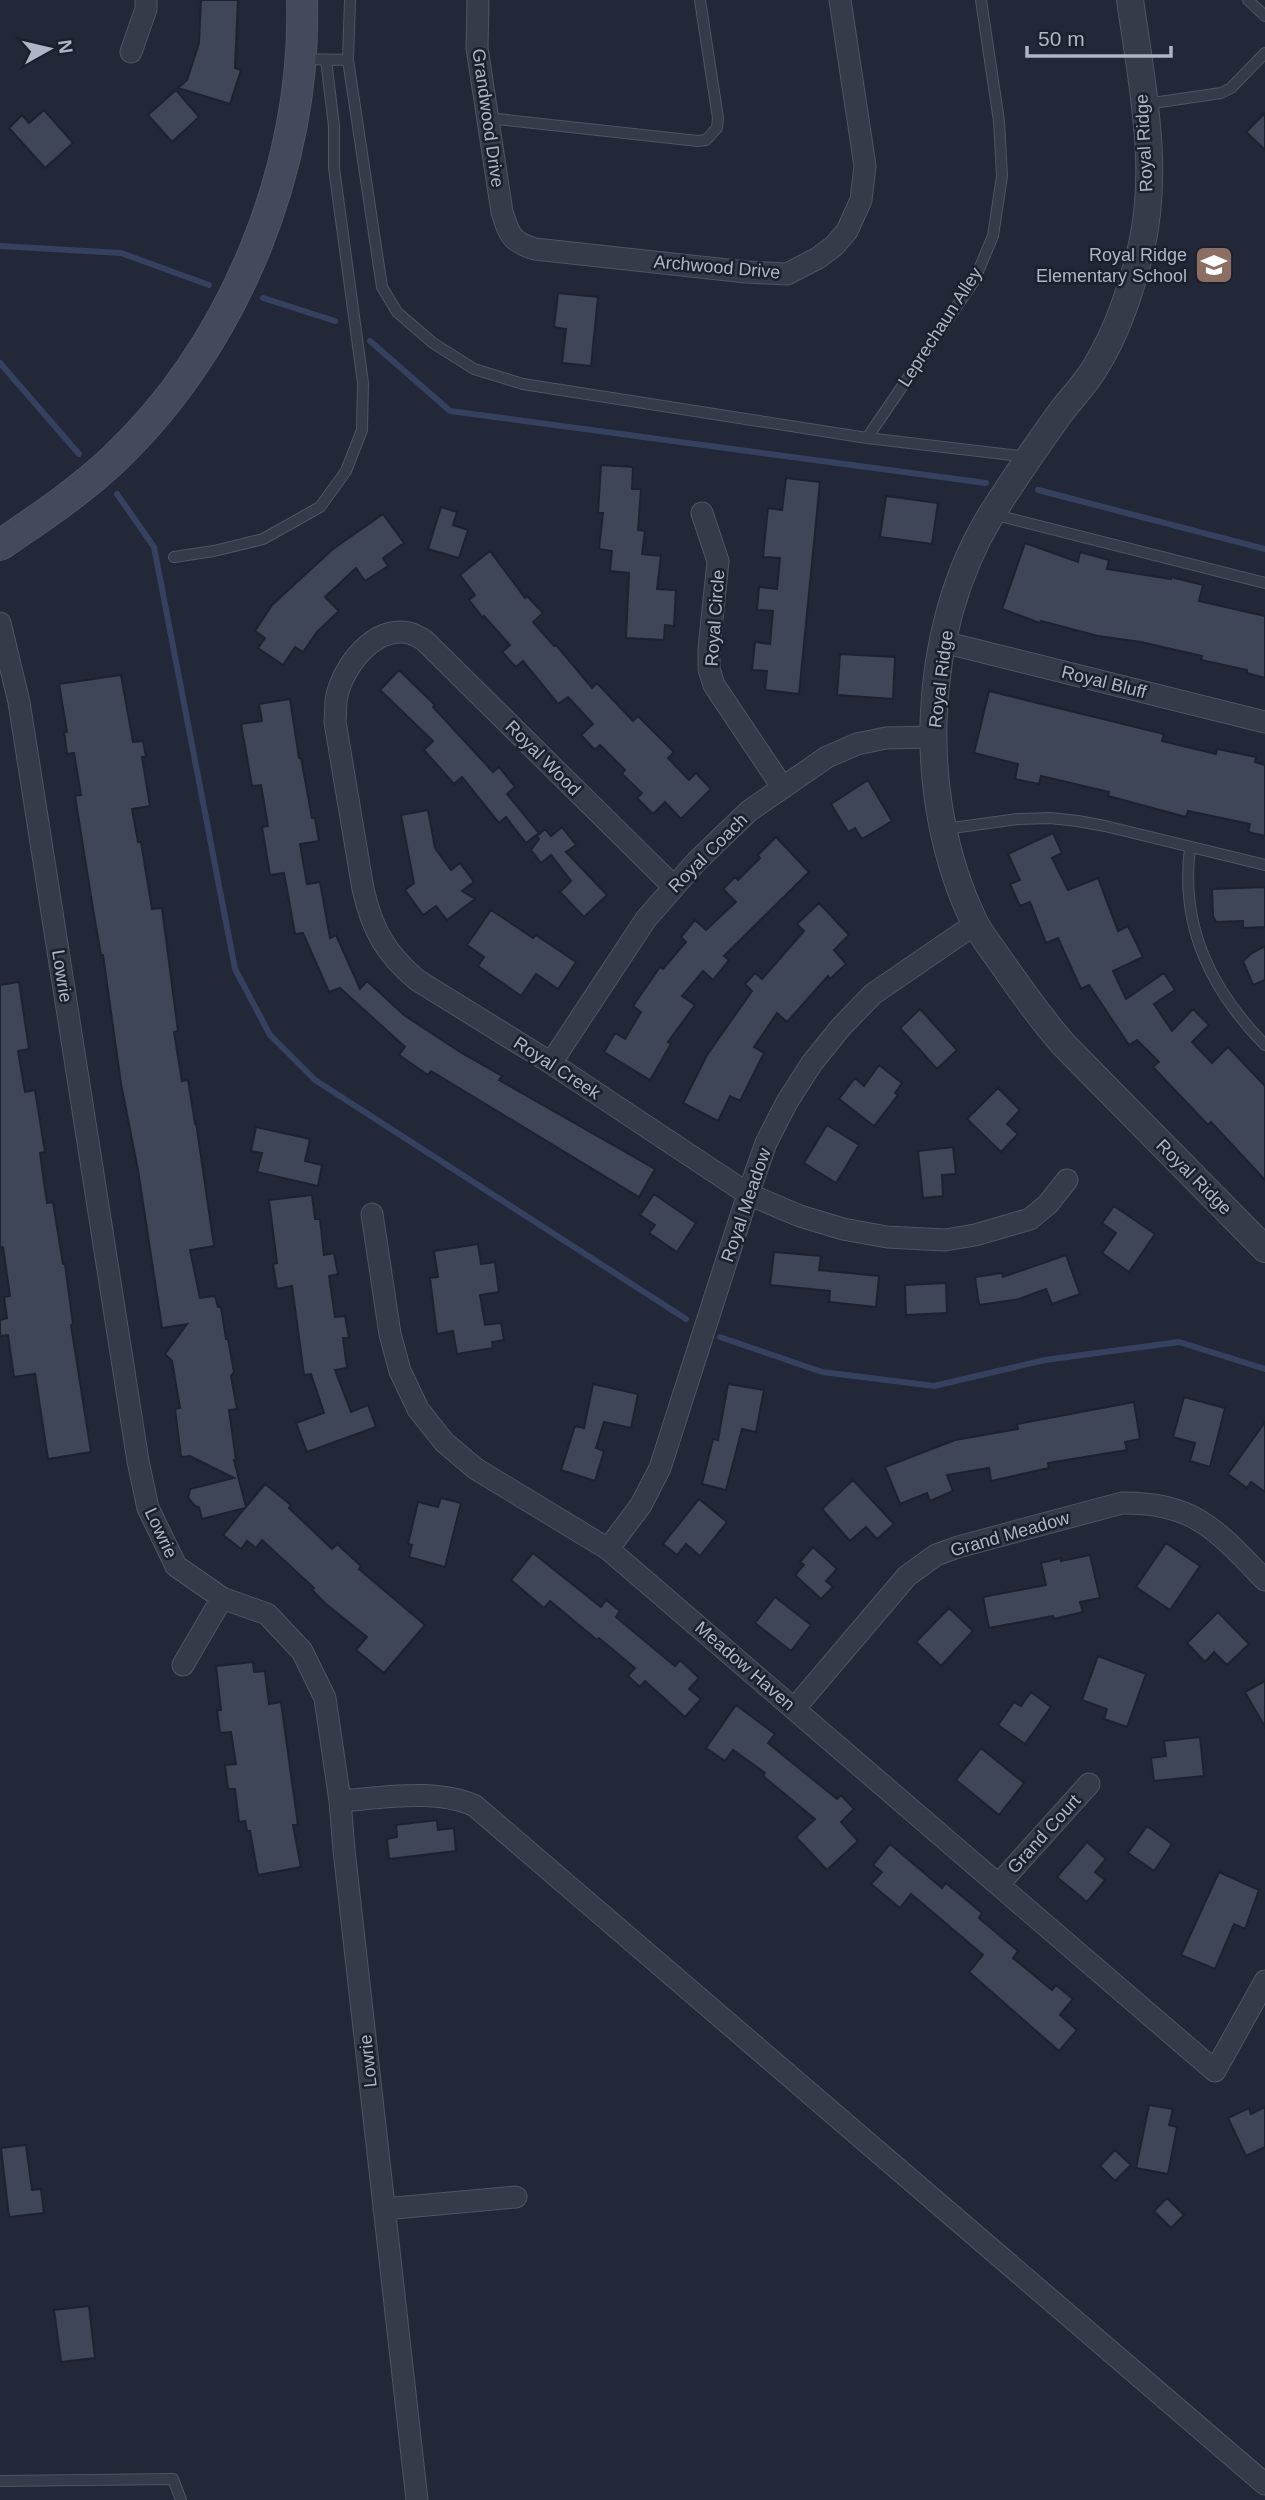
<svg xmlns="http://www.w3.org/2000/svg" width="1265" height="2500" font-family="Helvetica,sans-serif">
<rect width="100%" height="100%" fill="#222838"/>
<g fill="none" stroke-linecap="round" stroke-linejoin="round">
<path stroke="#36415f" stroke-width="6" d="M0,246L121,253L209,285
M263,298L335,321
M370,341L450,411L986,483
M0,363L79,454
M1038,490L1265,549
M117,494L154,547L235,969L270,1035L315,1080L686,1319
M720,1337L822,1372L934,1386L1045,1360L1179,1342L1265,1369"/>
</g>
<path fill="#3e4658" stroke="#1d222f" stroke-width="2" d="M201,0H238L235,68L241,70L230,104L178,88L187,80L199,43Z
M176,90L199,117L172,142L148,115Z
M44,110L73,143L45,168L9,128L22,115L29,123Z
M1265,113V150L1246,132Z
M558,293L598,297L591,366L562,363L566,329L554,327Z
M601,465L633,467L632,489H641L638,530L645,531L642,554L661,556L657,589L676,590L674,626L665,625L664,640L626,638L629,573L610,571L612,551L599,549L603,513H598Z
M786,478L820,482L799,694L765,690L767,671L752,670L755,642L770,644L773,611L757,610L759,587L777,589L780,558L763,557L765,536L768,508L782,510Z
M886,496L938,503L932,544L880,537Z
M441,507L457,512L453,525L468,530L459,558L428,549Z
M383,514L404,543L383,558L388,566L365,581L356,568L325,597L339,611L317,632L303,652L295,647L283,665L258,648L265,638L255,631L272,605L333,549Z
M1025,543L1078,562L1080,552L1109,560L1107,569L1171,579V577L1203,585L1199,601L1265,616V678L1247,673V670L1201,660L1202,656L1141,642L1098,636L1041,621L1040,623L1002,609Z
M490,551L525,598L527,596L543,613L533,622L554,646L556,645L592,688L597,683L633,721L638,716L674,752L668,758L689,780L696,773L711,789L681,819L665,802L653,814L637,798L642,793L622,774L625,770L600,745L595,750L581,735L593,724L568,697L558,704L523,661L516,667L502,652L510,645L484,616L483,618L469,600L475,595L460,575Z
M840,654L895,657L893,699L837,695Z
M399,670L435,705L433,707L493,772L499,767L515,787L507,794L539,833L526,843L506,817L499,823L462,777L454,784L424,750L433,741L380,690Z
M121,675L133,742L143,741L146,757H142L150,806L132,809L138,842H141L152,909L162,908L178,1031L174,1032L182,1081L188,1080L195,1123L196,1122L214,1246L190,1250L200,1298L215,1296L218,1307H221L226,1339H228L234,1372L231,1376L237,1409L229,1410L236,1460H234L246,1507L265,1484L291,1505L289,1508L332,1549L337,1544L361,1566L359,1569L425,1625L384,1673L356,1650L367,1637L326,1604L312,1590L314,1588L262,1540L256,1548L247,1541L241,1549L223,1535L245,1508L202,1519L199,1507L195,1506L188,1498L190,1489L234,1478L190,1456L181,1457L175,1409L180,1408L172,1361L165,1354L187,1324L162,1328L138,1170L121,1084L103,955H101L93,909L75,796L81,795L74,753L67,754L64,732H67L59,684Z
M989,691L1164,734L1162,741L1216,754L1217,749L1256,757L1255,762L1265,765V836L1248,832L1250,824L1188,811L1186,817L1108,796L1109,792L1041,776L1039,784L1015,779L1018,764L974,753Z
M290,699L299,758H301L312,818H315L319,841L300,844L307,884L320,882L330,938L336,935L360,989L367,981L404,1015L460,1052L502,1076L499,1080L655,1169L639,1197L431,1071L428,1075L399,1055L405,1047L340,988L329,992L303,933L295,934L284,873L270,875L262,827L268,826L261,785L252,786L241,724L262,721L259,704Z
M868,780L892,821L862,839L855,828L848,832L831,804Z
M428,810L435,848L451,870L460,863L474,882L462,891L475,899L447,920L436,906L423,915L405,890L414,883L401,815Z
M562,827L576,845L566,852L607,895L584,917L560,892L571,881L551,855L541,863L531,850L539,839L537,836L545,829L551,836Z
M1053,833L1062,853L1052,858L1068,890L1098,878L1118,931L1128,926L1143,957L1113,971L1126,999L1164,973L1175,990L1154,1004L1172,1031L1193,1009L1209,1025L1192,1042L1212,1063L1228,1047L1265,1086V1180L1211,1122L1208,1125L1153,1067L1159,1062L1137,1040L1129,1045L1089,985L1081,989L1058,938L1046,943L1030,902L1020,906L1010,884L1020,880L1008,854Z
M776,837L809,872L724,956L729,960L713,980L703,971L682,996L695,1005L668,1042L671,1044L650,1080L604,1052L615,1033L625,1039L641,1012L633,1006L660,967L663,969L686,942L681,937L695,920L706,930L736,902L723,889L735,877L738,880L760,858L758,855Z
M1265,887V927L1243,928V921L1216,922L1213,916L1212,889Z
M819,903L849,935L834,950L846,964L830,979L828,976L787,1022L777,1013L754,1047L764,1053L740,1101L730,1096L718,1121L683,1103L707,1055L752,991L745,984L755,973L762,979L804,931L797,924Z
M491,910L533,938L536,935L576,962L558,989L536,974L521,996L478,966L484,957L467,945Z
M1265,946V980L1253,985L1243,961L1252,953Z
M19,982L29,1049L18,1051L25,1092L35,1090L45,1152L40,1153L47,1203L53,1202L63,1264H65L73,1324L71,1325L91,1452L48,1459L35,1374L14,1377L8,1335L0,1336V1320L7,1318L4,1297L10,1296L3,1247L0,1248V985Z
M920,1009L957,1050L937,1069L900,1028Z
M879,1065L902,1083L895,1093L898,1095L874,1126L839,1099L855,1078L864,1086Z
M998,1088L1020,1110L1007,1124L1018,1134L1001,1152L967,1119Z
M827,1125L859,1145L836,1183L804,1163Z
M256,1127L310,1139L305,1161L322,1165L318,1186L257,1172L262,1153L251,1151Z
M953,1147L956,1174L942,1175L943,1196L923,1198L918,1151Z
M654,1194L696,1223L677,1252L649,1233L655,1225L640,1215Z
M312,1195L315,1219H320L324,1255L334,1253L338,1274L329,1276L335,1317L345,1316L349,1338H343L347,1368L335,1370L351,1412L368,1405L376,1427L307,1452L296,1423L324,1413L311,1374L304,1375L292,1286L277,1289L273,1264L277,1263L269,1200Z
M1114,1206L1155,1234L1129,1272L1102,1253L1116,1233L1102,1223Z
M478,1244L481,1264L495,1262L499,1292L480,1295L485,1325L501,1323L504,1340L492,1342L493,1348L457,1354L453,1331L437,1334L430,1278L438,1277L434,1251Z
M774,1252L821,1256L819,1270L879,1276L876,1307L829,1302L830,1291L770,1285Z
M1066,1255L1080,1294L1052,1304L1046,1289L1019,1299L979,1305L975,1277L1002,1273L1003,1277Z
M946,1283L947,1313L906,1315L905,1285Z
M593,1384L638,1394L631,1428L604,1422L596,1448L604,1451L595,1481L561,1470L575,1426L584,1428Z
M728,1384L764,1390L756,1432L742,1429L726,1490L702,1484L713,1439L718,1440Z
M1184,1397L1225,1408L1210,1467L1190,1461L1195,1443L1173,1437Z
M1134,1402L1140,1439L1125,1442L1127,1450L1048,1463L1049,1468L991,1481L989,1468L947,1475L953,1491L930,1501L927,1493L900,1504L885,1467L955,1440L1018,1429L1017,1424Z
M1265,1422V1492L1251,1482L1247,1488L1228,1474Z
M853,1480L894,1524L877,1539L866,1527L850,1541L822,1509Z
M441,1498L461,1503L445,1567L409,1557L412,1545L408,1544L418,1502L438,1507Z
M699,1499L727,1522L700,1556L686,1544L677,1555L663,1544Z
M1166,1543L1200,1566L1170,1610L1136,1587Z
M813,1547L837,1569L826,1581L833,1587L821,1599L795,1575L804,1565L800,1562Z
M533,1553L601,1607L606,1600L620,1611L616,1617L675,1666L680,1660L699,1678L689,1689L701,1699L685,1717L645,1681L640,1687L628,1676L635,1668L599,1638L597,1640L550,1601L544,1608L511,1580Z
M1090,1555L1100,1598L1080,1602L1083,1612L1054,1619L1053,1616L989,1628L983,1597L1046,1585L1041,1563L1061,1558V1561Z
M775,1597L811,1625L791,1651L755,1623Z
M949,1608L973,1631L941,1666L916,1642Z
M1218,1612L1249,1644L1227,1665L1214,1652L1205,1662L1187,1643Z
M1098,1656L1146,1674L1127,1727L1104,1719L1107,1709L1082,1700Z
M253,1662L254,1672L265,1671L269,1704L281,1702L298,1825H293L301,1867L258,1875L250,1831H247L245,1821L239,1822L235,1789H228L225,1765L236,1764L231,1732L220,1733L217,1710H221L216,1666Z
M1265,1681V1727L1245,1692Z
M1031,1692L1051,1707L1025,1744L998,1725L1014,1702L1021,1706Z
M736,1705L775,1734L768,1743L837,1799L841,1795L854,1809L841,1822L858,1841L827,1870L796,1837L815,1819L763,1776L765,1773L733,1750L725,1761L706,1748Z
M1200,1737L1204,1776L1154,1781L1151,1758L1166,1756L1164,1741Z
M981,1748L1024,1783L999,1815L956,1780Z
M437,1820L438,1830L454,1828L456,1851L389,1859L387,1839L397,1837L396,1825Z
M1147,1826L1172,1844L1154,1871L1128,1853Z
M1087,1842L1106,1859L1095,1872L1105,1880L1087,1902L1057,1877Z
M890,1844L942,1888L946,1883L982,1913L979,1918L1018,1951L1013,1958L1052,1990L1056,1985L1073,1999L1060,2015L1077,2030L1059,2051L969,1972L983,1955L911,1894L900,1908L871,1884L882,1872L873,1865Z
M1219,1872L1259,1890L1245,1929L1234,1924L1215,1969L1181,1955Z
M1149,2105L1173,2109L1169,2125L1177,2127L1168,2174L1136,2168Z
M1265,2107V2147L1246,2156L1228,2118L1249,2108L1251,2114Z
M26,2145L32,2190L41,2189L44,2213L9,2217L1,2148Z
M1115,2150L1131,2165L1115,2181L1100,2166Z
M1167,2198L1184,2215L1171,2228L1154,2211Z
M89,2306L95,2358L61,2362L54,2310Z"/>
<g fill="none" stroke-linecap="round" stroke-linejoin="round">
<g stroke="#505563" stroke-width="12">
<path id="service" d="M350,0L348,60L382,287L397,312L433,343L474,369L523,384L867,438L1029,457
M1248,0L1265,16
M302,59L348,60
M1146,104L1221,93L1231,88L1265,53
M488,118L698,141L706,140L717,128L718,118L700,0
M867,438L974,281L993,236L1002,176L999,121L981,0
M992,514L1265,583
M174,557L214,551L263,539L320,507L346,471L362,430L363,383L334,168V126L326,60
M945,829L1018,819L1050,818L1078,821L1105,826L1265,865
M1190,848C1180,927 1211,990 1265,1045
M0,2481L173,2479L181,2500"/>
</g>
<g stroke="#505563" stroke-width="23">
<path id="minor" d="M478,0L477,48L502,212C509,234 511,242 535,249L746,272L787,274L818,258L834,246L847,231L861,200L865,166L840,0
M131,52L146,9V0
M702,513L718,561L709,649V669L714,685L783,788
M0,623L19,702L138,1461L148,1508L176,1566L222,1598L267,1614L302,1651L325,1698L340,1801L344,1850L417,2500
M943,642L1265,722
M674,887L424,640C420,638 414,634 409,633C374,625 344,666 337,695C335,703 336,713 335,722L363,889C372,929 385,953 417,980L551,1063L748,1194L800,1216L843,1229L887,1237L945,1240L975,1235L1030,1219L1048,1204L1067,1180
M551,1063L646,919L697,861L749,811L827,757L857,744L886,738L934,737
M372,1214L390,1334L400,1371L418,1409L444,1442L476,1469L608,1549L1215,2071L1265,1981
M608,1549L641,1505L660,1468L748,1194L766,1143L787,1102L812,1063L841,1027L873,994L975,924
M183,1665L222,1598
M794,1709L907,1576L936,1555L958,1547L1122,1503C1195,1502 1217,1531 1265,1580
M340,1801C381,1798 437,1788 475,1806L1265,2484
M999,1884L1089,1784
M384,2209L516,2197"/>
</g>
<g stroke="#505563" stroke-width="28">
<path id="tertiary" d="M1130,0C1142,84 1162,177 1138,260C1129,296 1115,335 1096,366C1086,384 1070,399 1058,416C1035,448 1012,482 991,515C920,631 915,799 974,921C980,934 991,947 999,959C1020,989 1040,1018 1064,1045L1265,1249"/>
</g>
<g stroke="#505563" stroke-width="32">
<path id="secondary" d="M0,545C40,518 79,492 114,459C235,344 307,166 302,0"/>
</g>
<use href="#service" stroke="#353b48" stroke-width="10"/>
<use href="#minor" stroke="#353b48" stroke-width="21"/>
<use href="#tertiary" stroke="#353b48" stroke-width="26"/>
<use href="#secondary" stroke="#44495b" stroke-width="30"/>
</g>
<defs>
<g id="school-square" transform="scale(2.0125)"><rect x="-9" y="-9" width="18" height="18" rx="4" fill="#8d6e63" stroke="#1b202d"/><path d="M0-5L7-2L0 1L-7-2ZM-4 1L0 2.5L4 1V4Q0 6-4 4Z" fill="#fff"/></g>
</defs>
<g fill-rule="evenodd">
<use href="#school-square" x="1214" y="265"/>
</g>
<g text-anchor="middle" stroke-width="5" stroke-linejoin="round" paint-order="stroke">
<g font-size="18" fill="#b0b5c5" stroke="#1b202d">
<text transform="translate(488 118) rotate(82)" y="6">Grandwood Drive</text>
<text transform="translate(1144 143) rotate(-93)" y="6">Royal Ridge</text>
<text transform="translate(717 267) rotate(5)" y="6">Archwood Drive</text>
<text transform="translate(940 327) rotate(-57)" y="6">Leprechaun Alley</text>
<text transform="translate(715 618) rotate(-86)" y="6">Royal Circle</text>
<text transform="translate(941 679) rotate(-83)" y="6">Royal Ridge</text>
<text transform="translate(1104 682) rotate(14)" y="6">Royal Bluff</text>
<text transform="translate(543 758) rotate(45)" y="6">Royal Wood</text>
<text transform="translate(708 853) rotate(-45)" y="6">Royal Coach</text>
<text transform="translate(62 976) rotate(81)" y="6">Lowrie</text>
<text transform="translate(557 1068) rotate(33)" y="6">Royal Creek</text>
<text transform="translate(1194 1177) rotate(45)" y="6">Royal Ridge</text>
<text transform="translate(746 1205) rotate(-71)" y="6">Royal Meadow</text>
<text transform="translate(161 1533) rotate(65)" y="6">Lowrie</text>
<text transform="translate(1010 1534) rotate(-16)" y="6">Grand Meadow</text>
<text transform="translate(745 1666) rotate(41)" y="6">Meadow Haven</text>
<text transform="translate(1044 1834) rotate(-48)" y="6">Grand Court</text>
<text transform="translate(368 2061) rotate(-96)" y="6">Lowrie</text>
</g>
<g font-size="18" fill="#b0b5c5" stroke="#1b202d" text-anchor="end">
<text x="1187" y="261">Royal Ridge<tspan x="1187" dy="21">Elementary School</tspan></text>
</g>
</g>
<g transform="translate(49 49) rotate(82)" stroke="#1b202d" stroke-width="5" paint-order="stroke">
<path d="M0-5L12 26L0 18L-12 26Z" fill="#b0b5c5"/>
<text y="-10" font-size="19" font-weight="bold" text-anchor="middle" fill="#b0b5c5">N</text>
</g>
<path d="M1027 46v10h144v-10" fill="none" stroke="#b0b5c5" stroke-width="3.5"/>
<text x="1038" y="46" font-size="21" fill="#b0b5c5" stroke="#1b202d" stroke-width="5" paint-order="stroke">50 m</text>
</svg>
